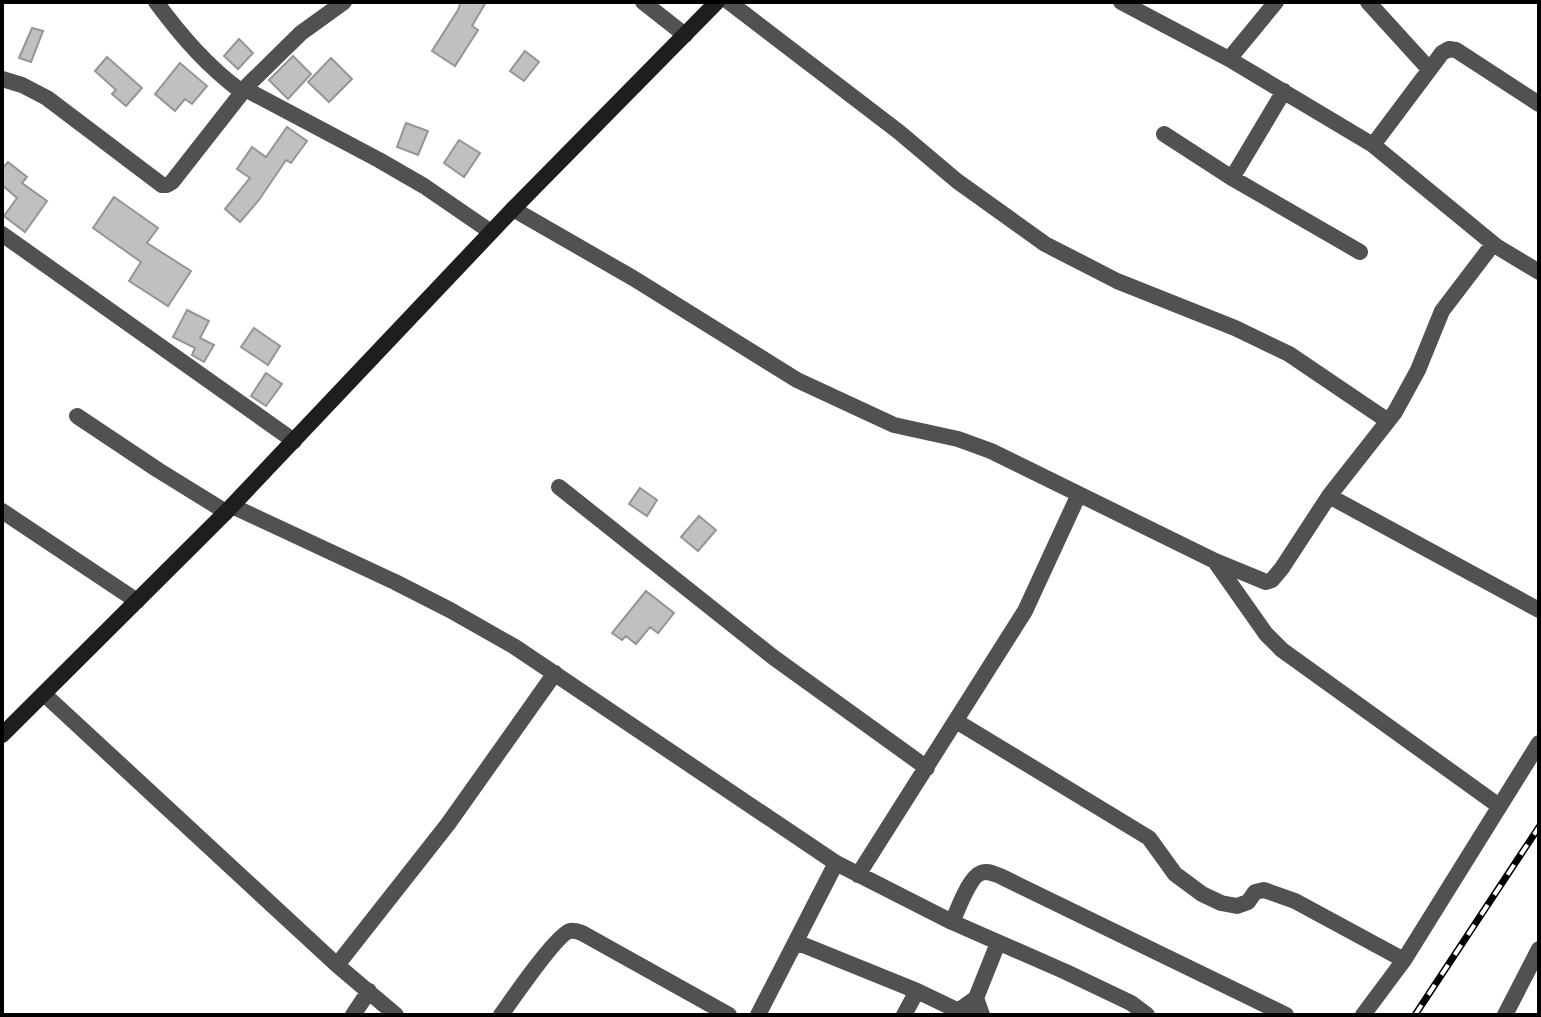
<svg xmlns="http://www.w3.org/2000/svg" width="1541" height="1017" font-family="'PT Sans',sans-serif">
<rect width="100%" height="100%" fill="#fff"/>
<path fill="#c0c0c0" stroke="#959595" stroke-width="2" d="M461,2H486L472,26L478,30L455,66L432,51L458,10Z
M32,28L43,31L31,62L19,58Z
M239,39L253,53L238,69L224,56Z
M525,51L539,62L524,81L510,71Z
M293,56L311,74L288,99L269,80Z
M107,57L142,88L126,106L112,94L116,90L95,71Z
M331,58L352,79L329,102L308,82Z
M180,63L207,86L192,104L185,99L175,111L155,94Z
M406,123L428,131L418,155L397,147Z
M287,127L307,141L291,163L286,160L259,200L240,222L225,209L250,178L237,169L252,147L266,157Z
M459,140L480,153L464,177L444,163Z
M8,162L27,177L22,183L47,201L25,232L4,216L17,198L2,185V169Z
M114,197L158,228L147,243L191,271L168,306L129,281L141,262L93,228Z
M187,310L209,321L200,338L214,345L204,362L192,355L195,348L173,337Z
M254,328L280,346L268,365L241,347Z
M266,373L282,384L266,406L251,396Z
M640,488L657,500L647,516L629,504Z
M699,516L716,530L698,551L681,537Z
M646,591L674,613L658,633L650,627L636,644L626,636L622,640L612,633Z"/>
<g fill="none" stroke-linecap="round" stroke-linejoin="round">
<path stroke="#515151" stroke-width="16" d="M156,2C182,37 207,66 242,92
M643,2L685,35
M729,2L899,132L957,181L1045,244L1117,281L1235,328L1289,354L1388,421
M1121,2L1229,59L1373,145L1496,246L1539,272
M1368,2L1429,69
M1229,59L1276,2
M2,79L22,85L47,98L162,185H167L172,182L248,85L301,33L344,2
M245,89L379,160L424,186L491,232
M1164,134L1232,178L1360,252
M1373,145L1442,53L1449,49L1456,50L1539,104
M1232,178L1284,91
M513,209L633,278L797,380L894,425L958,439L991,451L1215,561L1266,582L1272,580L1282,568L1329,496L1395,412L1418,370L1442,311L1493,244
M2,234L294,441
M77,416L158,470L226,512
M559,487L773,657L927,768
M1329,496L1539,610
M232,506L395,582L450,610L515,647L836,863L952,922L1066,972L1131,1003L1147,1015
M2,511L137,601
M1216,563L1266,634L1282,650L1499,806
M44,694L337,965L396,1015
M956,721L1149,838L1175,874L1202,894L1221,903L1237,906L1248,902L1255,892L1264,890L1295,901L1404,960
M858,875L1025,611L1079,494
M952,922C958,910 969,877 981,873C987,870 994,874 1000,876L1286,1015
M796,942L917,991L967,1015
M337,965L448,824L555,673
M976,998L982,1015
M958,1011L976,998L998,943
M353,1015L369,991
M501,1015C511,1001 557,934 570,931C574,930 579,932 582,933L729,1015
M758,1015L836,863
M904,1015L917,991
M1363,1015L1404,960L1539,743
M1505,1015L1539,949"/>
<path stroke="#1e1e1e" stroke-width="16" d="M2,735L226,512L513,209L717,2"/>
<g stroke="#000" stroke-width="7">
<path id="rail" d="M1415,1015L1539,827"/>
</g>
<use href="#rail" stroke="#fff" stroke-width="4" stroke-dasharray="12" stroke-linecap="butt"/>
</g>
<rect width="1541" height="1017" fill="none" stroke="#000000" stroke-width="8"/>
</svg>
